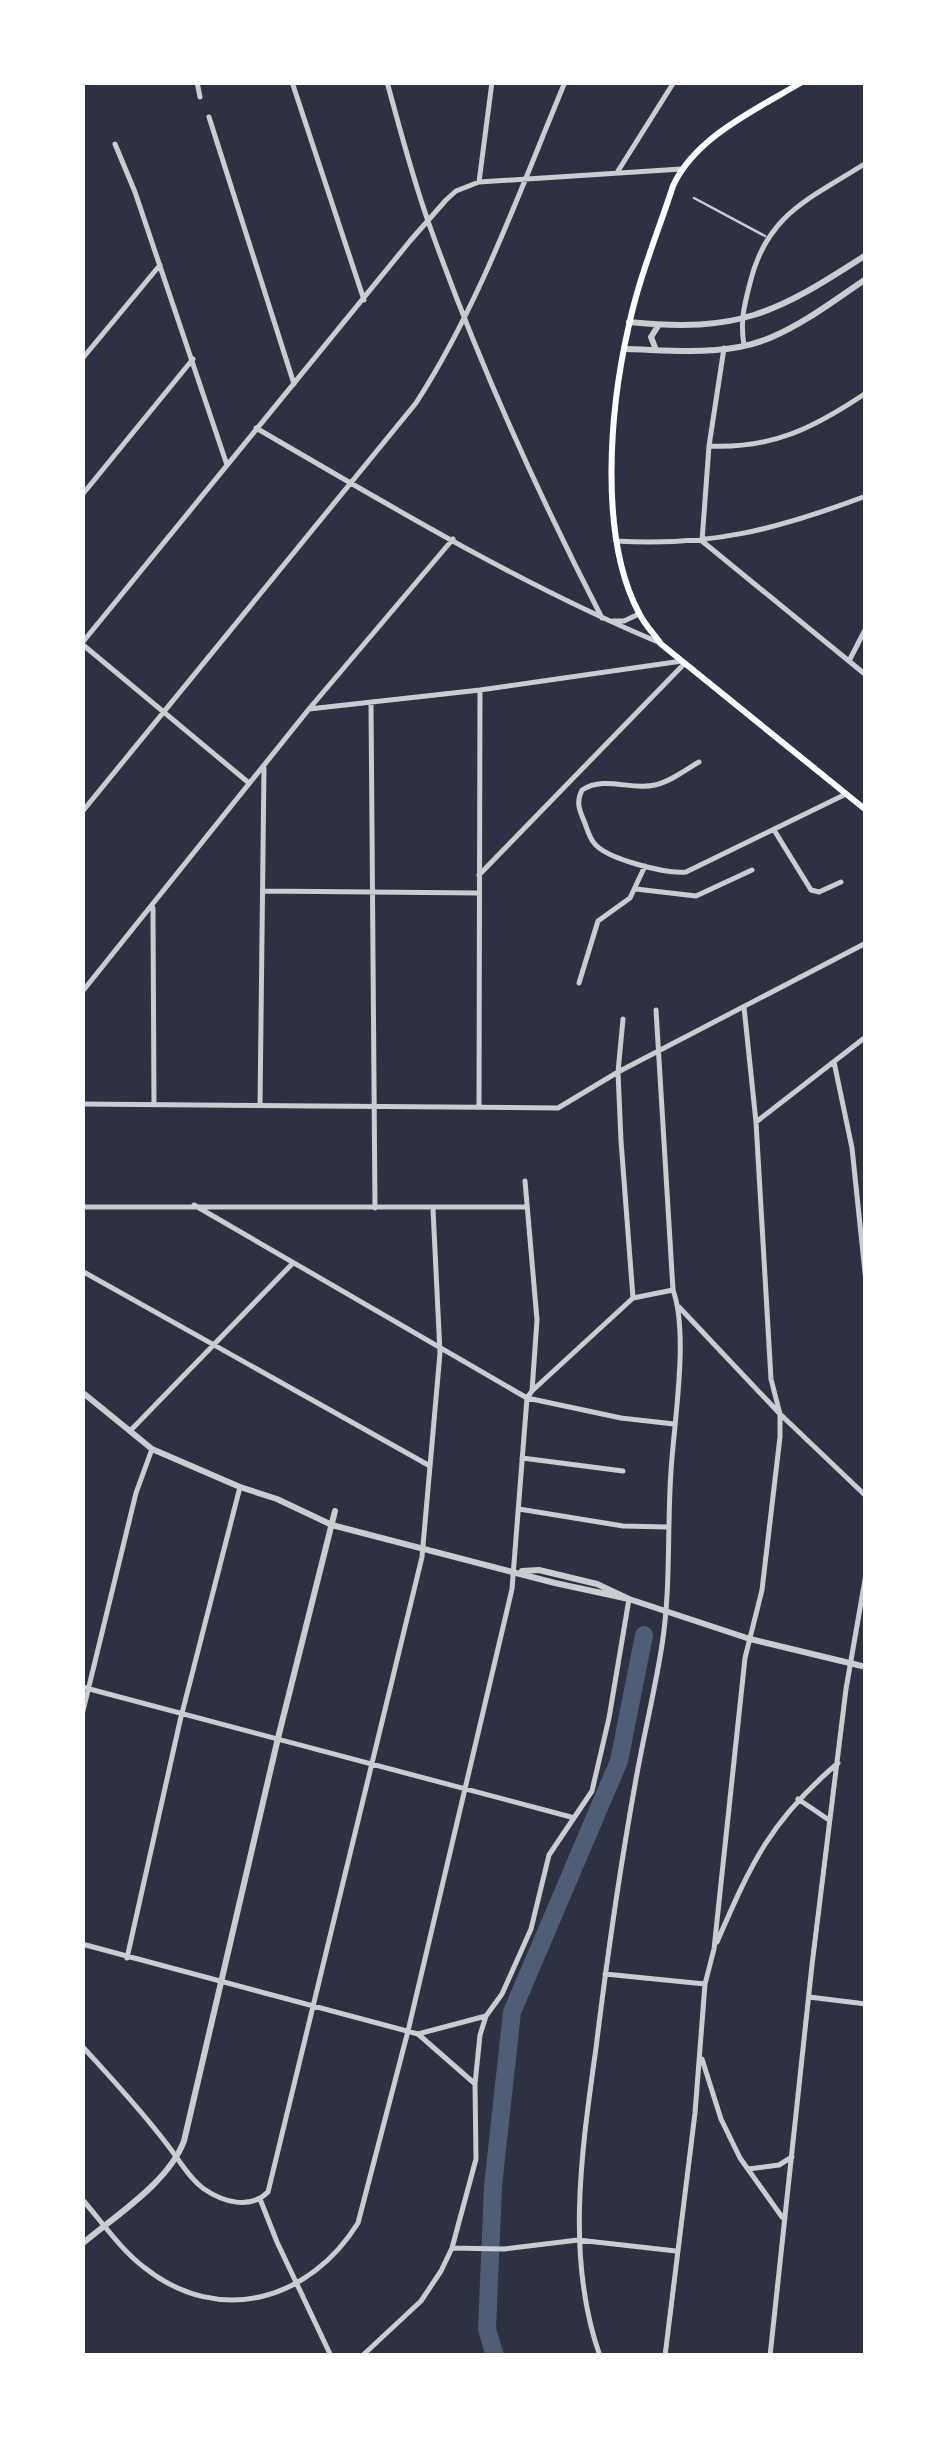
<svg xmlns="http://www.w3.org/2000/svg" width="948" height="2438" font-family="Ubuntu,sans-serif">
<rect width="100%" height="100%" fill="#2d3142"/>
<g fill="none" stroke-linecap="round" stroke-linejoin="round">
<path stroke="#4f5d75" stroke-width="18" d="M495,2356L487,2329L493,2186L512,2012L619,1761L644,1635"/>
<path stroke="#caccd0" stroke-width="2.5" d="M694,198L765,236"/>
<path stroke="#caccd0" stroke-width="5" d="M197,82L200,97
M292,82L364,300
M387,82C400,129 412,176 428,221C476,357 536,490 602,618
M209,117L294,384
M115,144L135,192L227,465
M618,171L674,82
M479,182L492,82
M744,345C740,322 744,306 750,283C767,213 810,199 866,163
M724,348L709,446L702,541L866,675
M82,359L160,265
M256,428C387,504 519,584 658,642
M709,446C772,449 814,428 866,393
M82,495L193,359
M616,541C711,547 778,529 866,496
M613,621H624L639,614
M82,643L410,241L446,200L456,191L479,182L681,169
M82,644L249,783
M849,661L866,628
M371,703L375,1208
M309,709L480,690L682,661
M699,762C685,770 670,782 655,785C630,791 605,775 582,790C576,802 579,809 584,821C587,828 589,837 594,843C606,859 666,874 686,872L846,794
M82,812L416,403C480,304 520,190 565,82
M774,830L811,890L819,892L841,882
M479,875L685,663
M636,889L696,896L752,870
M263,891L478,893
M153,908L154,1105
M579,983L598,921L630,898L645,866
M82,992L309,709L453,539
M623,1019L618,1072L621,1141L633,1298
M834,1062L852,1148L866,1282
M82,1104L558,1108L618,1072L866,943
M260,1105L264,768
M479,1106L480,690
M756,1122L863,1039
M194,1205L527,1398L621,1418L674,1424
M82,1207H527
M82,1271L430,1466
M679,1307L780,1414L866,1496
M533,1390L633,1298L673,1290
M130,1431L292,1264
M522,1458L623,1471
M519,1509L623,1526L667,1527
M82,1687L571,1817
M82,1715L136,1493L152,1449
M798,1799L829,1820
M717,1942C752,1862 770,1821 838,1763
M82,1944L418,2034L474,2083
M127,1958L180,1721L240,1487
M605,1974L705,1984
M809,1997L866,2004
M418,2034L486,2016
M82,2046C112,2079 143,2112 169,2147C180,2161 189,2178 204,2189C223,2202 250,2210 268,2192L422,1557L440,1353L433,1209
M702,2059L721,2119L740,2158L782,2217
M748,2169L779,2165L792,2157
M82,2199C102,2222 121,2250 145,2268C220,2327 310,2300 358,2223L408,2031L512,1589L527,1398L532,1391L537,1320L525,1181
M260,2199L277,2242L331,2356
M452,2248L504,2249L578,2240L676,2251
M362,2356L421,2301L441,2271L452,2248L476,2159L475,2084L480,2035L486,2016L502,1994L531,1929L549,1855L592,1791L609,1718L629,1599
M600,2356C565,2258 582,2149 596,2048C607,1958 620,1868 636,1779C644,1734 655,1690 662,1645C671,1587 667,1529 671,1471C674,1422 689,1334 673,1290L656,1010
M665,2356L695,2113L705,1984L714,1949L745,1658L762,1590L780,1437V1414L771,1379L756,1122L744,1007
M770,2356L812,1965L846,1689L866,1574"/>
<path stroke="#caccd0" stroke-width="6" d="M629,322C739,333 775,314 866,255
M624,349C672,350 727,357 772,337C805,323 836,299 866,279
M656,350L651,337L658,326
M82,1392L152,1449L240,1487L277,1499L332,1525L555,1583L629,1599
M522,1571L539,1570L597,1584L629,1599L750,1639L866,1667
M82,2244C116,2215 168,2183 184,2141L278,1738L335,1511"/>
<path stroke="#fff" stroke-width="6" d="M802,82C757,109 695,137 673,186C658,232 639,278 629,325C610,407 598,536 639,613C644,624 654,634 661,644L866,810"/>
</g>
<rect width="948" height="2438" fill="none" stroke="#ffffff" stroke-width="170"/>
</svg>
